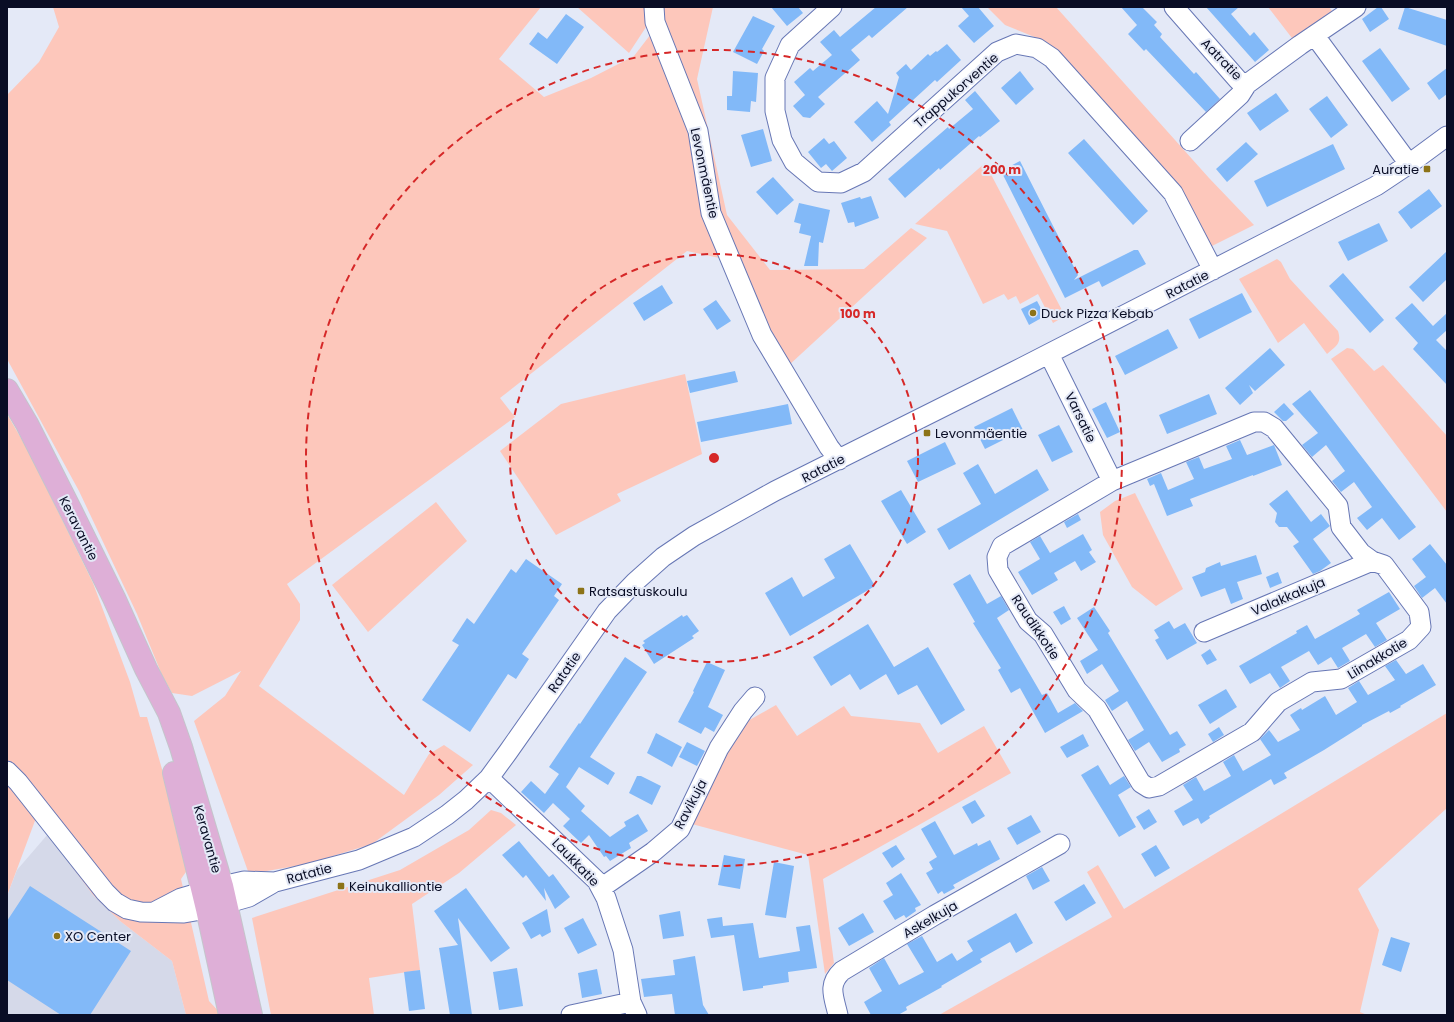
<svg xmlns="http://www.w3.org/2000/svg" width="1454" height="1022" font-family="Poppins,sans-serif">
<rect width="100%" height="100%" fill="#e4e9f7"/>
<path fill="#d5d9e9" d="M48,834L93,895L120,921L172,961L186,1015H7V896L17,870Z"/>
<path fill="#fdc7bb" d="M53,7H541L499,59L544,97L591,78L634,56L654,30L694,133L724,259L687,251L500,398L515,417L287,584L300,604V620L259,686L404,795L429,754L444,745L473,765L439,795L372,844L307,864L249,874L194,721L225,696L241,671L192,696L172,693L162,675L137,614L79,491L7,359V95L39,62L59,27Z
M577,7H713L697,79L727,215L770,270L864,269L911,228L927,238L788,366L765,333L714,213L700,129L650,21L629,53Z
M987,7H1056L1209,178L1254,225L1208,248L1056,53L1037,38L1005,25Z
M1268,7H1329L1335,15L1295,42Z
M985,163L1065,316L1053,323L1038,294L1020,304L1016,296L1008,300L1004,294L983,304L947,231L915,224Z
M1277,259L1281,262L1290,279L1338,331C1342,344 1336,346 1327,354L1304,323L1278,343L1239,279Z
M1347,348L1353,349L1374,371L1383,365L1447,436V512L1331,359Z
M685,374L702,454L617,494L621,501L556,535L500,451L561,404Z
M7,414L29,452L93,583L130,682L140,717H147L187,856L188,869L181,879L209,1001L222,1015H186L172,961L120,921L93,895L36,818L7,896Z
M1135,493L1183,589L1156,606L1132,587L1103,535L1100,512L1115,501Z
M436,502L467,541L368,632L332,585Z
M776,705L797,736L844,706L851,716L920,723L938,753L984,726L1011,773L823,879L834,963L825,974L808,855L688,823L739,726Z
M1447,713V808L1358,889L1379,930L1360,1012L1367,1015H939L1112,917L1087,872L1098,865L1124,909Z
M491,810L501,813L516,825L459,873L412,904L420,970L369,978L374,1015H271L252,918L400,870L469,830Z"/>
<path fill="#82b9f8" d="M771,7H798L803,13L787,26Z
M876,7H908L872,38L869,35L851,50L860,60L818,97L825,104L810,118L803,117L793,106L805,95L794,82L810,68L813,71L832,55L820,42L834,30L840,37Z
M961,7H978L994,26L974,43L958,26L969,16Z
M1121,7H1142L1157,22L1154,25L1162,34L1160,37L1194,74L1196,72L1220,99L1206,112L1146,49L1144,51L1128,34L1137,25Z
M1206,7H1239L1231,14L1250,36L1254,32L1269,50L1255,62Z
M1378,7H1381L1389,19L1370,32L1362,19Z
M1405,7L1447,20V46L1398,29Z
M566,14L584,27L557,64L529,44L538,32L547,39Z
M753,16L775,26L762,49L764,51L757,64L733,52Z
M947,44L961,60L937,82L935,80L889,122L891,125L872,142L854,122L877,101L888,114L899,77L896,73L906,64L911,70L928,54L930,56L936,51L937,52Z
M1380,48L1410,89L1392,102L1362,61Z
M1447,68V94L1439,100L1427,83Z
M733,71L758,73L756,102L751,101L750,112L727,110V96H732Z
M1020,71L1034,89L1016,105L1001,88Z
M975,91L1000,121L980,137L979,136L940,170L939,168L905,198L888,179L948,127L949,129L973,109L965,100Z
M1276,93L1289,111L1260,131L1247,113Z
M1327,96L1348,125L1331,138L1309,109Z
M763,129L772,161L751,167L741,135Z
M824,138L829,144L834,141L847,158L832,171L826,164L821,168L808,152Z
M1084,139L1148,211L1133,225L1068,153Z
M1246,142L1258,154L1227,182L1216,169Z
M1333,144L1345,169L1267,207L1254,181Z
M1020,161L1078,275L1074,280L1134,250H1138L1146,264L1102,287L1099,281L1065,298L1001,171Z
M773,177L794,200L777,215L756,192Z
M1429,189L1442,206L1411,229L1398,212Z
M871,196L879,218L855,227L854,222L848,223L841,203L860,197L861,199Z
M799,203L830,210L823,243L819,242L818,266H804L811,236L799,233L801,224L794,222Z
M1379,223L1388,241L1348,261L1338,242Z
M1447,251V279L1423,302L1409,287Z
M1343,273L1384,320L1370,333L1329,286Z
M662,285L673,303L644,321L633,303Z
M1242,293L1252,312L1199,339L1189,319Z
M716,300L731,321L717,330L703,309Z
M1037,301L1045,316L1029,325L1021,309Z
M1412,303L1433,326L1447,313V330L1436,340L1447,351V385L1413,349L1418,343L1395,318Z
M1168,329L1178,348L1125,375L1115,356Z
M1270,348L1285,365L1255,391L1249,385L1253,393L1240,405L1225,388Z
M735,371L738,382L690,393L687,381Z
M1310,390L1416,527L1399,540L1382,518L1367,530L1357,518L1372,507L1354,482L1341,492L1332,481L1345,471L1326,445L1312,457L1302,445L1318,433L1292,404Z
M1209,394L1217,414L1167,434L1159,415Z
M1106,402L1120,432L1107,438L1092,409Z
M1284,403L1294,414L1286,421H1283L1274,412Z
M788,404L792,424L701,442L697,422Z
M1012,408L1023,430L985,449L974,427Z
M1059,425L1073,452L1052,462L1038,435Z
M1240,440L1247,455L1274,445L1282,465L1253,476V475L1190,499L1193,506L1167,516L1154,484L1150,486L1147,479L1161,473L1168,490L1194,479L1186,462L1199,457L1204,469L1232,459L1226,446Z
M945,442L956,464L918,482L907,461Z
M978,464L995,494L1037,469L1049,490L949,550L937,529L981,504L963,473Z
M901,490L926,532L907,544L881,501Z
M1287,490L1311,522L1321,514L1330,526L1313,539L1331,563L1320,571L1313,574L1293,546L1299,542L1287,527H1279L1275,522L1277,513L1269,504Z
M1078,514L1081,520L1067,528L1064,522Z
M1083,534L1092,550L1089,552L1096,562L1081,571L1075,561L1054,573L1058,580L1032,595L1018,572L1040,559L1030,542L1040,536L1050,553Z
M850,544L875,586L790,636L765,593L792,577L803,597L835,578L824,559Z
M1430,544L1447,565V604L1435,588L1422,598L1414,586L1426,577L1412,559Z
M1256,555L1262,574L1237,582L1243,599L1231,604L1225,588L1201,597L1192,577L1205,572L1206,568L1220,562L1221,566Z
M526,559L562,584L554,596L559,600L522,654L529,659L516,679L508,674L470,732L422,700L459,645L452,641L467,618L474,624L511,569L516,573Z
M1278,572L1282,583L1270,588L1266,577Z
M970,574L987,604L1001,596L1009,610L997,618L1042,695L1047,693L1058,713L1075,703L1083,711L1045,733L1020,688L1011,693L998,670L1001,668L973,623L975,622L953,584Z
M1389,592L1400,609L1376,623L1387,640L1375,647L1366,634L1342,648L1350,661L1338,668L1331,657L1318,665L1309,651L1281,667L1290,681L1280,688L1270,673L1250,684L1239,666L1297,633L1296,631L1307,625L1315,639L1360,614L1357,610Z
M1064,606L1071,619L1061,625L1053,612Z
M1094,607L1110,631L1108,633L1170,735L1177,731L1186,745L1179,749L1180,752L1162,762L1149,742L1135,751L1128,740L1144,730L1127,701L1112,711L1105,700L1119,691L1102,664L1087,674L1080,661L1098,650L1077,618Z
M682,615L683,617L687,615L699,631L692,636L694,638L654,664L642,645L645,643L643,641Z
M1169,621L1174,629L1185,623L1197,643L1167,660L1155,640L1159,638L1154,630Z
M868,624L894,667L928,647L965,710L941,725L917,685L898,695L886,674L860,690L850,674L831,686L813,657Z
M1210,649L1217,660L1207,665L1201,655Z
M625,657L647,672L590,757L615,773L608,785L579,767L566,787L585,806L581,811L610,837L626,826L624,822L638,814L648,831L629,843L631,848L610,861L606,856L604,857L589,835L581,843L563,826L570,819L553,803L544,813L521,792L531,781L545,794L559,774L549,767L579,723L580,724Z
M1396,660L1406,674L1423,664L1436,685L1400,706L1401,707L1390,713L1389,711L1362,725V726L1324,750L1284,773L1287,778L1274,785L1271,779L1209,816L1210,818L1201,824L1198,818L1183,826L1174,811L1193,800L1183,785L1196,777L1204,791L1231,776L1223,762L1234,755L1243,771L1271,755L1260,739L1269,730L1278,742L1300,730L1290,715L1301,708L1302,710L1325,696L1336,715L1357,702L1348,688L1359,681L1368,695L1395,680L1385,666Z
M707,662L725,670L708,707L723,715L714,732L705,727L701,734L678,722L694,692L693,691Z
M1226,689L1237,707L1210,724L1198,705Z
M1219,727L1224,735L1213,742L1208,734Z
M656,733L682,747L672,767L647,753Z
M1083,734L1089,746L1067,758L1060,747Z
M687,742L705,751L697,766L679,757Z
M1098,765L1110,785L1124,776L1131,787L1118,795L1136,827L1119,837L1081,775Z
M637,776H641L661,786L652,805L629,793Z
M975,800L985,816L972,824L962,807Z
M1149,809L1157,822L1144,830L1136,817Z
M1031,815L1041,832L1017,845L1007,828Z
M935,821L954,855L977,843L978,846L990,840L1000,859L953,885L955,888L944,894L942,891L938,894L926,873L933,869L929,862L937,857L921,829Z
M519,841L549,877L553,874L570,897L555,909L544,888L546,901L526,875L523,878L502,855Z
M896,845L905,859L892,868L882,853Z
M1156,845L1170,868L1155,877L1141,854Z
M724,855L745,859L740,889L718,885Z
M774,862L794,866L786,918L765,915Z
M1042,867L1050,881L1033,890L1026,876Z
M901,873L921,905L915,908L916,911L906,918L904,915L895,920L883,901L893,895L886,883Z
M1084,884L1096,903L1066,921L1054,902Z
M30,886L131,951L90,1015H61L7,980V921Z
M466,888L510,948L491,962L458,918L472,1015H450L439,948L458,945L434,911Z
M547,909L551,932L542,937L540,934L531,939L522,923Z
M680,911L684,936L663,939L659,915Z
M863,913L874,932L849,946L838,928Z
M1016,913L1033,943L1016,953L1010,942L980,959L982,962L941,986L942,987L906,1007L907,1010L898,1015H871L864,1002L882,991L869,968L884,958L899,985L924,972L907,944L922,936L937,962L952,953L957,961L973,951L967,941Z
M722,917L723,926L753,923L759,958L800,951L796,927L810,925L817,968L788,972L789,982L763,986V988L743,991L734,935L711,938L707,919Z
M583,918L597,945L578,954L564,928Z
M1391,937L1410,943L1401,972L1382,965Z
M695,956L703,1005L709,1015H675L672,994L644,997L641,979L675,975L673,960Z
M517,968L523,1006L499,1010L493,972Z
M597,969L602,994L582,998L578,973Z
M420,970L425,1009L409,1011L404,972Z"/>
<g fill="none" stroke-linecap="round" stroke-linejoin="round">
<g stroke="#6777b5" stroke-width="21">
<path id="minor" d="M654,7L655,22L698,131L711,213L762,335L829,447L839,460
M832,7L790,45L775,78V111L782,140L794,162L818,182L841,183L864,172L997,52L1016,44L1037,48L1052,58L1173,193L1213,270
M1174,7L1238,80L1247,84L1300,45L1356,7
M1315,36L1409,164
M1190,141L1240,95L1247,84
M1049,354L1112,481
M1254,422H1264L1274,428L1338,506L1341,527L1361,553L1372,561L1384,565L1419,612L1421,627L1409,640L1341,679L1312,682L1278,702L1252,732L1159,786L1149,788L1141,783L1097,709L1077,690L1043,634L1028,621L998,570L997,557L1002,546L1112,481Z
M1204,632L1372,561
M7,771L18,782L105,892L115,902L127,909L141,912L184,913L207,909L249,897L275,882L359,860L414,837L447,815L466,800L489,778L508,752L607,611L635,582L663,557L694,536L775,491L1015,371L1376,186L1409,164L1447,136
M489,778L597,881L606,898L623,950L631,1002L637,1015
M601,888L653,852L680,829L719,748L743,711L755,697
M154,912L181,898L222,886L244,881L275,882
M571,1015L631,1002
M838,1015C834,997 827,985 842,971L935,915L1060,844"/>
</g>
<g stroke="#c4c5cb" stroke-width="24">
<path id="major" d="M7,390L27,424L72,513L114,598L146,669L169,713L181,747L222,886L251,1015
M174,773L207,909L230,1015"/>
</g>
<use href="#minor" stroke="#fff" stroke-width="19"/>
<use href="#major" stroke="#deafd7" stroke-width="22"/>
</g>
<g fill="none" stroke="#d62828" stroke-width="2" stroke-dasharray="7 5">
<circle cx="714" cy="458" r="204"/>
<circle cx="714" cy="458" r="408"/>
</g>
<g fill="#8c7317" stroke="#e4e9f7" stroke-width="1.5">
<rect x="1423" y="165" width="8" height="8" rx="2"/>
<circle cx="1033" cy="313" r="4"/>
<rect x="923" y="429" width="8" height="8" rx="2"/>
<rect x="577" y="587" width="8" height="8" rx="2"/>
<rect x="337" y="882" width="8" height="8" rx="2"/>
<circle cx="57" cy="936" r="4"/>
</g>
<g text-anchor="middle" stroke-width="4" stroke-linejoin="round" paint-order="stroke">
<g font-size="13" fill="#090d25" stroke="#e4e9f7">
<text transform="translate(1222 59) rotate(46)" y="5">Aatratie</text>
<text transform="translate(956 90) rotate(-41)" y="5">Trappukorventie</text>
<text transform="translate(705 173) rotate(78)" y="5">Levonmäentie</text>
<text transform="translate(1187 284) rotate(-27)" y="5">Ratatie</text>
<text transform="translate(1081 417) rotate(64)" y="5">Varsatie</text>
<text transform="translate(823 468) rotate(-27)" y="5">Ratatie</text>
<text transform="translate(79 528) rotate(63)" y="5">Keravantie</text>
<text transform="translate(1288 596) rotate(-23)" y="5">Valakkakuja</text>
<text transform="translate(1036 627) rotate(56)" y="5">Raudikkotie</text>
<text transform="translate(1377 658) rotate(-31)" y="5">Liinakkotie</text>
<text transform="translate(564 672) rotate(-55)" y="5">Ratatie</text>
<text transform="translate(690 804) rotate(-62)" y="5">Ravikuja</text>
<text transform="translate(208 839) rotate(74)" y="5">Keravantie</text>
<text transform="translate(576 862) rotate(46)" y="5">Laukkatie</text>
<text transform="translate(309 873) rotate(-15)" y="5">Ratatie</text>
<text transform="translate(930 919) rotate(-30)" y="5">Askelkuja</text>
</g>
<g font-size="13" fill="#090d25" stroke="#e4e9f7" text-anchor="start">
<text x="1419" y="174" text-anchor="end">Auratie</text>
<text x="1041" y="318">Duck Pizza Kebab</text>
<text x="935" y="438">Levonmäentie</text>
<text x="589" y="596">Ratsastuskoulu</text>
<text x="349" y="891">Keinukalliontie</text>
<text x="65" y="941">XO Center</text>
</g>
</g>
<circle cx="714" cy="458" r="6" fill="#d62828" stroke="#e4e9f7" stroke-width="2"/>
<g font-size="12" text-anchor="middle" font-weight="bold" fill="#d62828" stroke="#e4e9f7" stroke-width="4" stroke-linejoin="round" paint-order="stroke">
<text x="1002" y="174">200 m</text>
<text x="858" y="318">100 m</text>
</g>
<rect width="1454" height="1022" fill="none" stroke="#090d25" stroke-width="16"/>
</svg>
